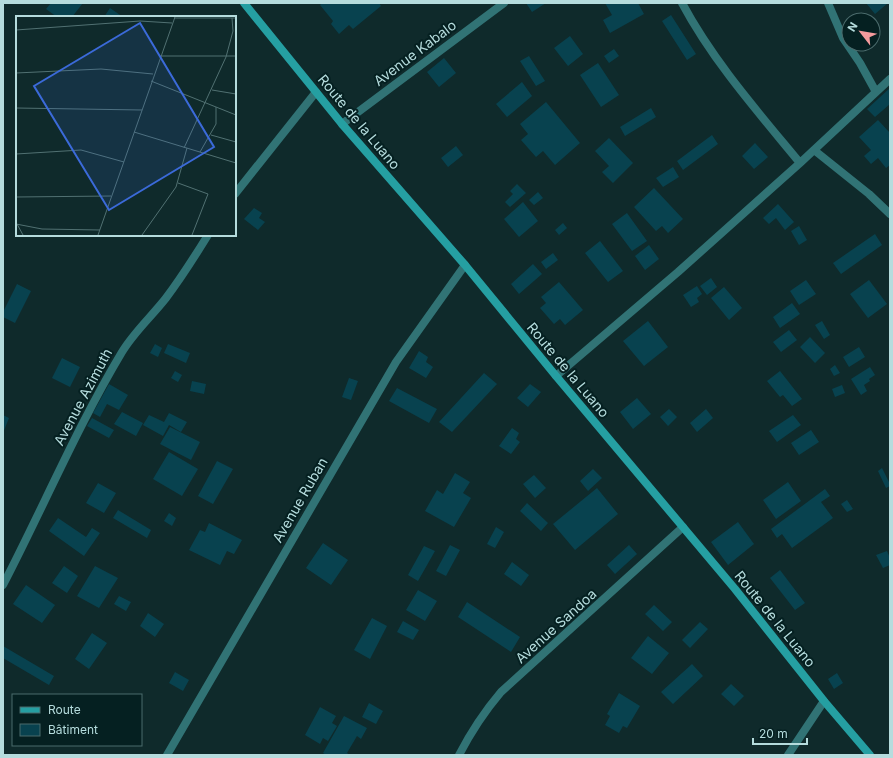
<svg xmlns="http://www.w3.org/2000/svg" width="893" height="758" font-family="Inter,sans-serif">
<rect width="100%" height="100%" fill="#0f2a2b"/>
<path fill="#08424f" d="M51,3H83L72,17H57L46,9Z
M322,3H379L381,6L353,29L349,25L339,34L331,24L333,21L320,5Z
M526,3H546L532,12Z
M605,3H638L644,14L610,33L603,20L612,15Z
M866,3H888L875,14Z
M110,8L123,17H104Z
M671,15L696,54L687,60L662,21Z
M570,36L583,54L568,66L554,48Z
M614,49L619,56L609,63L604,56Z
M529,56L545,81L536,86L520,61Z
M444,58L456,73L439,87L427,72Z
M598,63L619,95L601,107L580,75Z
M522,82L532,96L507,117L496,104Z
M890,88V104L875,117L867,109Z
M546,102L580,143L555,165L543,151L536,157L521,140L528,134L520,124Z
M651,108L656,117L625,136L620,127Z
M878,120L890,133V165L886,168L878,158L871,164L864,156L871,150L859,137Z
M712,135L718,144L683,170L677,161Z
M609,138L633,163L613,183L602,172L609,166L595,151Z
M755,143L768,157L754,169L742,156Z
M456,146L463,155L448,167L441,158Z
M673,167L679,177L663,187L656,178Z
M517,184L526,193L510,207L505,202L513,194L510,191Z
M654,188L683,219L668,233L662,226L656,231L634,207Z
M538,192L543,198L534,205L529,200Z
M523,202L538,221L519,237L504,219Z
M778,204L794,222L785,230L776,218L769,224L763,218Z
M254,208L262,213L259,218L265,222L258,230L244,219Z
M627,213L647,241L632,251L612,224Z
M563,223L567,228L559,235L555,230Z
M799,226L807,240L799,245L791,231Z
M875,234L882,245L841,274L833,263Z
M600,241L623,271L608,282L585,253Z
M649,245L659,259L645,270L635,256Z
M553,253L558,260L546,269L541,262Z
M533,264L542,274L519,294L511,284Z
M711,278L717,287L707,295L700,286Z
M806,280L816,294L799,305L790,291Z
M869,280L887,304L868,318L850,294Z
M559,282L583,310L565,325L560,319L554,324L540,308L546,303L541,297Z
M17,284L31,291L15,323L3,317V312Z
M697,286L702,294L697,298L699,302L691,307L683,295Z
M724,287L742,308L729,320L711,298Z
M792,303L800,314L780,328L773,317Z
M648,321L668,347L644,366L623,341Z
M822,321L830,335L824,339L815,325Z
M789,330L797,340L781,352L773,342Z
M810,337L825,353L815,363L800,347Z
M155,344L162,348L158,357L150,353Z
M168,344L190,353L186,363L164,353Z
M859,347L865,357L849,367L843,357Z
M419,351L428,357L426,362L433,367L426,378L409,368Z
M62,358L80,367L70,387L52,378Z
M835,365L840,373L834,376L830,369Z
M870,367L875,375L869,379L870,381L864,385L867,391L861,395L851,379Z
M175,371L182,375L178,382L171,378Z
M780,371L802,399L792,406L783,395L780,397L767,381Z
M484,373L497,384L452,432L439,422Z
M349,378L358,381L351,400L342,397Z
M192,381L206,384L204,394L190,391Z
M109,384L128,395L119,410L107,404L100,417L93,413Z
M530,384L541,392L528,407L517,398Z
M842,385L845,393L835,397L832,389Z
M397,388L437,409L429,423L389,401Z
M637,398L651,414L633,429L620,412Z
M669,409L677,417L668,426L660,417Z
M706,409L713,418L697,432L690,423Z
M122,412L143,423L136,436L114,424Z
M169,413L187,422L181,432L169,425L163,436L143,425L149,415L164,422Z
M3,415L9,418L3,433Z
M793,415L801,425L777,442L769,431Z
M92,418L114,430L109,438L87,426Z
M170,427L200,442L191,460L160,444Z
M512,428L519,433L516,439L520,442L511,454L499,446Z
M811,430L819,442L799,455L791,443Z
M169,452L198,469L182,496L153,479Z
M217,461L233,469L213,504L198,496Z
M882,468L890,484V486L886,488L878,471Z
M593,469L602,478L588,491L580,481Z
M455,473L470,482L463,493L471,498L454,527L425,511L437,490L443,494Z
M534,475L546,488L535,498L523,484Z
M788,482L801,501L776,519L763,500Z
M98,483L116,493L104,513L86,503Z
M597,488L618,514L575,550L553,524Z
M825,489L830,496L821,502L833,518L792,548L782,534L777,538L771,529Z
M847,500L853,509L847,512L841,504Z
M527,503L548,523L541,531L520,511Z
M118,510L151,530L147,538L113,518Z
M169,513L176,518L172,526L164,521Z
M58,518L86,537L92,528L100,533L84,556L49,531Z
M738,522L754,544L728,565L711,542Z
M209,523L242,540L234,554L227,551L220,565L189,550L200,530L205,532Z
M496,527L504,532L495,548L487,544Z
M323,543L348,560L331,585L306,568Z
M450,545L460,550L446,576L436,571Z
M629,545L637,554L615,574L607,565Z
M424,546L435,551L418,581L408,575Z
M887,551L890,558V565L883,568L876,555Z
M512,562L529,575L521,586L504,574Z
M64,566L78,576L67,593L52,583Z
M95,566L118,578L99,608L77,596Z
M780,570L805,603L795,610L770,578Z
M26,585L55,605L42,623L13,604Z
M418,590L437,601L425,621L406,610Z
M119,596L131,602L126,611L114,604Z
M467,602L520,637L511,652L458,617Z
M654,605L672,622L663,631L645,614Z
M148,613L164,624L155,637L140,626Z
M372,618L387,626L370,659L354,650Z
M403,621L419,630L413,640L397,632Z
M700,622L708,629L690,648L682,640Z
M92,633L107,643L89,669L75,659Z
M648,636L669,653L652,674L631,658Z
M3,646L54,676L49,685L3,658Z
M692,664L703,676L673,704L661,692Z
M175,672L189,680L183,691L169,683Z
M837,673L843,683L834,689L828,679Z
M731,684L744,696L734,706L721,694Z
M619,693L640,706L627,728L623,726L619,733L605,725L610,716L607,714Z
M369,703L383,711L376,724L362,717Z
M320,707L336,716L332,723L337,726L328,741L323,738L320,744L305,735Z
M344,716L367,728L361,739L357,736L347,753L350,755H326L323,753Z"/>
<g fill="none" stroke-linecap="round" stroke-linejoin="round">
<path stroke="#317375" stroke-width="8" d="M682,3C713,61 758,112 800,163
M828,3L843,38L860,63L876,92
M342,124L504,3
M814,150L869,194L890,214
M235,194L316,92
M556,376L678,272L800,163L890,79
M3,585C43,508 77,427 122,352C134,332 152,316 166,298C181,278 195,256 208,235
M167,755L396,362L465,265
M459,755C471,732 484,712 501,692L683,527
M788,755L824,701"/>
<path stroke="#259fa2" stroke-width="8" d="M244,3L342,124L465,265L556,376L735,589L824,701L870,755"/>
</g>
<g text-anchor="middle" stroke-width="4" stroke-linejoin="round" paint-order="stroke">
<g font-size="14" fill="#b5dcdd" stroke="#052021">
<text transform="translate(415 53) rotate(-37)" y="5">Avenue Kabalo</text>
<text transform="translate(359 122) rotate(50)" y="5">Route de la Luano</text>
<text transform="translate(568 370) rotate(50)" y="5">Route de la Luano</text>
<text transform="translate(83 397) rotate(-62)" y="5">Avenue Azimuth</text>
<text transform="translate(300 500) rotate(-60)" y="5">Avenue Ruban</text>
<text transform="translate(775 619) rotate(51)" y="5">Route de la Luano</text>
<text transform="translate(556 626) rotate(-42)" y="5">Avenue Sandoa</text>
</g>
</g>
<g transform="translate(16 16)">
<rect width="220" height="220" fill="#0f2a2b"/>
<path fill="none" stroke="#517172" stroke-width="1" d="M158,2H220M0,14L124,5L156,7M144,40H220M0,57L85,53L137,58M135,65L220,99M196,74L220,78M0,92L126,94M118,116L220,147M195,119L220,126M168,132L210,41L217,15L216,2M184,136L200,108V91M0,138L65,134L108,146M162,167L192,178L176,219M0,181L95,180M0,208L26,213L84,214M1,208L7,219M82,219L159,1M126,219L160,171L171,132"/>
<path fill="#3b6ad9" fill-opacity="0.15" stroke="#3b6ad9" stroke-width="2" d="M124,7L198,131L93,194L18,70Z"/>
<rect width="220" height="220" fill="none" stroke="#b5dcdd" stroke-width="2"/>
</g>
<rect width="893" height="758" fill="none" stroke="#b5dcdd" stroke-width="8"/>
<rect x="12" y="694" width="130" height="52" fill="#052021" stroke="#4b6b6c"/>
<rect x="20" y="707" width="20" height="6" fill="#259fa2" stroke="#4b6b6c"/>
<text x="48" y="714" font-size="12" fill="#b5dcdd">Route</text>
<rect x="20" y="724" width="20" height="12" fill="#08424f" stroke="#4b6b6c"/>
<text x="48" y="734" font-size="12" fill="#b5dcdd">Bâtiment</text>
<g transform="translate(861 32) rotate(301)"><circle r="19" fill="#052021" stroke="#4b6b6c"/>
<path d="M0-3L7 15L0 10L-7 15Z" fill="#f59b9d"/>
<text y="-6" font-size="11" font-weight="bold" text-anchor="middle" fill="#b5dcdd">N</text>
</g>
<path d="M753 738v6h54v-6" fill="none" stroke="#b5dcdd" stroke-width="2"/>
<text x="759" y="738" font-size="12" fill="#b5dcdd" stroke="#052021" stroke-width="3" paint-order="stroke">20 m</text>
</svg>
